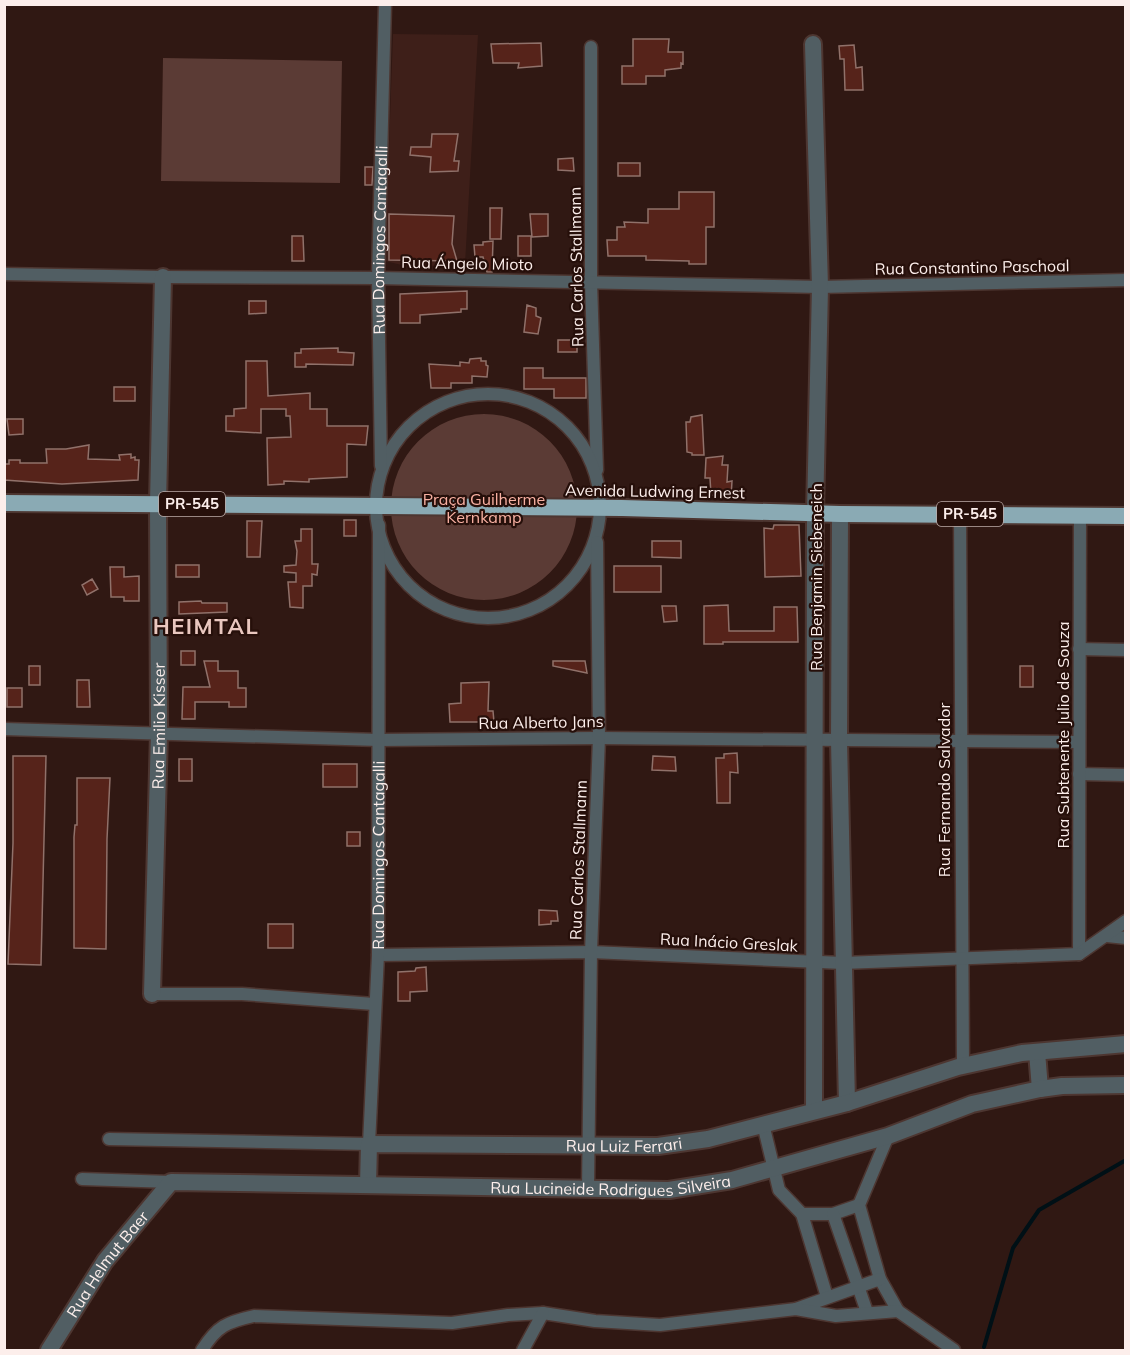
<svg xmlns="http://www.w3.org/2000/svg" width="1130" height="1355" font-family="Mulish,sans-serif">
<rect width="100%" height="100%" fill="#301813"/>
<path fill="#3e1f19" d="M393,34L478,35L465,264L410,267L385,261Z"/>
<path fill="#5b3b35" d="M163,58L342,61L340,183L161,181Z
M391 507a93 93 0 1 1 186 0a93 93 0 1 1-186 0Z"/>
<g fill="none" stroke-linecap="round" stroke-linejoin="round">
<path stroke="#001016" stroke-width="4" d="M984,1347L1013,1248L1039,1210L1126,1160"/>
</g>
<path fill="#56231a" stroke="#90716a" stroke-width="1.5" d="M633,39H669L668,52H683V64L681,63V68L665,70V76H646V84H622V66H633Z
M541,43L542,66L518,68L519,63H493L491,44Z
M854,45L856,68L862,67L863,90H845L844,59H840L839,46Z
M432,134H458L454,161H459L458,171L430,172L431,157L410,155L411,147H431Z
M573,158L574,171L558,170V159Z
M618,163H640V176H618Z
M365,167H373L372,185H365Z
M679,192H714V227H706V264H689V261L646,260V256H608L607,240H617V227H625L624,222L648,223V209H679Z
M490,208H502L501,239H490Z
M389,214L454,216L452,244L457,261L389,260Z
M530,214H548V236L532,237Z
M292,236H303L304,261H292Z
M518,236H531V256H518Z
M493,241L492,272H487L483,257H475L474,245H483V242Z
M467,291V309H461V312L420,315V323H400V294Z
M249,301H266V313L249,314Z
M527,305L536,308V316L541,318L538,334L524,332Z
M558,340H577V352H558Z
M338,348V352L354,353L353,365L306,364V367H295V353H301V349Z
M481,358V361H486V365L488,366L487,377L472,376V383H451V388H431L429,364L460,366V362L469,363L470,359Z
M246,361H267L268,396L310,393V409H327V426H368L366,445L347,444V477L309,479V482L284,481V484L268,485L267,438L291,437L290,416H286V409H261V433L226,431V416H234V409L246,408Z
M524,368H543V378H586V398H554V389H524Z
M114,387H135V401H114Z
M702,415L704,455H692V453L687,452L686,422H690L691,417Z
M7,419H23V434L9,435Z
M89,445L88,459L120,460L119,455L131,454V458L135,457V460H139L138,480L62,484L4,480V464H9V460H20V463H47L46,449H66Z
M723,456L722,465H728L727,482L732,481L731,498L711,495L710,478H705L706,458Z
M344,520H356V536H344Z
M247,521H262L260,557H247Z
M774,525H799L801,576L765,577L764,528L773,529Z
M301,529H312V564H318L317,575L312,574V586H303V608L290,607L288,582H296V573L284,572V566L296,565L297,551L295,541H301Z
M652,541H681V558L652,557Z
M176,565H199V577H176Z
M614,566H661V592H614Z
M110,567H124V577L139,576V601H124V597H111Z
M92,579L98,589L87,595L82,585Z
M201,601L202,603H227V612L179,614V602Z
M728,605L729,631H774V607H797L798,642H723V644H704V606Z
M662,606H676L677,621L664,622Z
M181,651H195V665H181Z
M204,661H218V671H238V688H246V707H229V702H195V719H182L183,687H210Z
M553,661H585L587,673L553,666Z
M29,666H40V685H29Z
M1020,666H1033V687H1020Z
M77,680H89L90,707H77Z
M489,682L488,711H493L494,722H450L449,704L461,703V683Z
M7,688H22V707H7Z
M737,753L738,773L730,772V803H717L716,758H724V754Z
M13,756H46L41,965L8,964L13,843Z
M653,756L675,757L676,771L652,770Z
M179,759H192V781H179Z
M323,764H357V787H323Z
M77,778H110L107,839L106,949L74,948V837L75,825H77Z
M347,832H360V846H347Z
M539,910L557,911L558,921H551V924L539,925Z
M268,924H293V948H268Z
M426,967L427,991L410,992V1001H398V972L415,971L416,968Z"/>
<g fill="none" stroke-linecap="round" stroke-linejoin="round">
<g stroke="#4d3631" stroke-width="15">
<g id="minor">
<path d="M591,47V282L597,470"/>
<path d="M4,274L163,277L378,278L820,287L1126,280"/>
<circle cx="488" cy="506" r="112"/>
<path id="s1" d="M381,466L378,278L385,4"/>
<path d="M960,514L963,1066"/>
<path d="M1079,649L1126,650"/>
<path d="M4,729L379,740L599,738L1078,742"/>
<path d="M1079,774L1126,775"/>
<path d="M1107,936L1126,938"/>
<path d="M1079,954L1080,515"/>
<path d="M1079,954L1126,921"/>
<path d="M378,955L591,952L843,963L1079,954"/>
<path d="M152,994H242L374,1004"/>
<path d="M763,1124L779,1190L802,1214L827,1297"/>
<path d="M888,1136L859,1205L880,1279L898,1311"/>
<path id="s2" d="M109,1139L369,1144L378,955L379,525"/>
<path d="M82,1179L171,1182"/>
<path d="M588,1189L591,952L599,738L597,542"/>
<path d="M802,1214H833L859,1205"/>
<path d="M833,1214L867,1312"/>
<path d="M796,1309L880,1279"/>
<path d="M202,1350C217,1326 227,1322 254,1316L452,1323L508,1315L543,1313L595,1321L660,1325L796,1309L836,1316L898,1311L954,1350"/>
<path d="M523,1350L543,1313"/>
</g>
</g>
<g stroke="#4d3631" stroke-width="20">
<g id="tertiary">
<path d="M813,44L820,287L815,513L814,1110"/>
<path d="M840,514L839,741L847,1103"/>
<path id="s3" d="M152,994L159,733L158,503L163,277"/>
<path d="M1037,1052L1040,1089"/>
<path id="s4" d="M368,1185L369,1144L658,1146L708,1139L847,1103L958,1067L1022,1053L1126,1044"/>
<path id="s5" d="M49,1350L105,1261L171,1182L669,1190L732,1180L888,1136L972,1104L1040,1089L1062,1086L1126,1085"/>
</g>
</g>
<g stroke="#4d3631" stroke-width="20">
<path id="trunk" d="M4,503L622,508L840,514L1126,516"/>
</g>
<use href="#minor" stroke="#515e63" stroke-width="12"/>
<use href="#tertiary" stroke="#515e63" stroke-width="16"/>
<use href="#trunk" stroke="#8aaab4" stroke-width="16"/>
</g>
<g text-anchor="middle" stroke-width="4.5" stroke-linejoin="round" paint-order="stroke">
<g fill="#260f0a" stroke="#bcaba8" stroke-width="1.5">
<rect x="159" y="492" width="66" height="24" rx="4.5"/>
<rect x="937" y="502" width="66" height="24" rx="4.5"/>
</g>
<g font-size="15" font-weight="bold" fill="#fceeeb">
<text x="192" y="509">PR-545</text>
<text x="970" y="519">PR-545</text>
</g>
<g font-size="16" fill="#fceeeb" stroke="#260f0a">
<text dy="6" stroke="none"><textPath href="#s1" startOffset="226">Rua Domingos Cantagalli</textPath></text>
<text transform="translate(467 263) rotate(1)" y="6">Rua Ángelo Mioto</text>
<text transform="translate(576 267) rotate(-91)" y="6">Rua Carlos Stallmann</text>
<text transform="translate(972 267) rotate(-1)" y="6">Rua Constantino Paschoal</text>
<text transform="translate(655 491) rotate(1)" y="6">Avenida Ludwing Ernest</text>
<text transform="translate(816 577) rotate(-90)" y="6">Rua Benjamin Siebeneich</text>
<text transform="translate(541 722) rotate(-1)" y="6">Rua Alberto Jans</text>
<text dy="6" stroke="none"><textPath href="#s3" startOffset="268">Rua Emilio Kisser</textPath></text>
<text transform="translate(1063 735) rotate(-90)" y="6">Rua Subtenente Julio de Souza</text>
<text transform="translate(944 790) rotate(-90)" y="6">Rua Fernando Salvador</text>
<text dy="6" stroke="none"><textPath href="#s2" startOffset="549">Rua Domingos Cantagalli</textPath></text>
<text transform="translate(578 860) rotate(-88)" y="6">Rua Carlos Stallmann</text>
<text transform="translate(729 942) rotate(3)" y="6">Rua Inácio Greslak</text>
<text dy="6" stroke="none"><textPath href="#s4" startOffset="296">Rua Luiz Ferrari</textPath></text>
<text dy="6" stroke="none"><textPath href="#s5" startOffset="648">Rua Lucineide Rodrigues Silveira</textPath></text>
<text dy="6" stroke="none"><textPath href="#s5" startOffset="104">Rua Helmut Baer</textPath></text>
</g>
<g font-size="16" fill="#f9b1a3" stroke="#260f0a">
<text x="484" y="505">Praça Guilherme<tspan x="484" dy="18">Kernkamp</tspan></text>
</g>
<g font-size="22" font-weight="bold" letter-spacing="1.5" fill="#e9c7bf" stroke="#260f0a">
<text x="206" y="634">HEIMTAL</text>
</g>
</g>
<rect width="1130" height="1355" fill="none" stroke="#fceeeb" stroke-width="12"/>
</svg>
